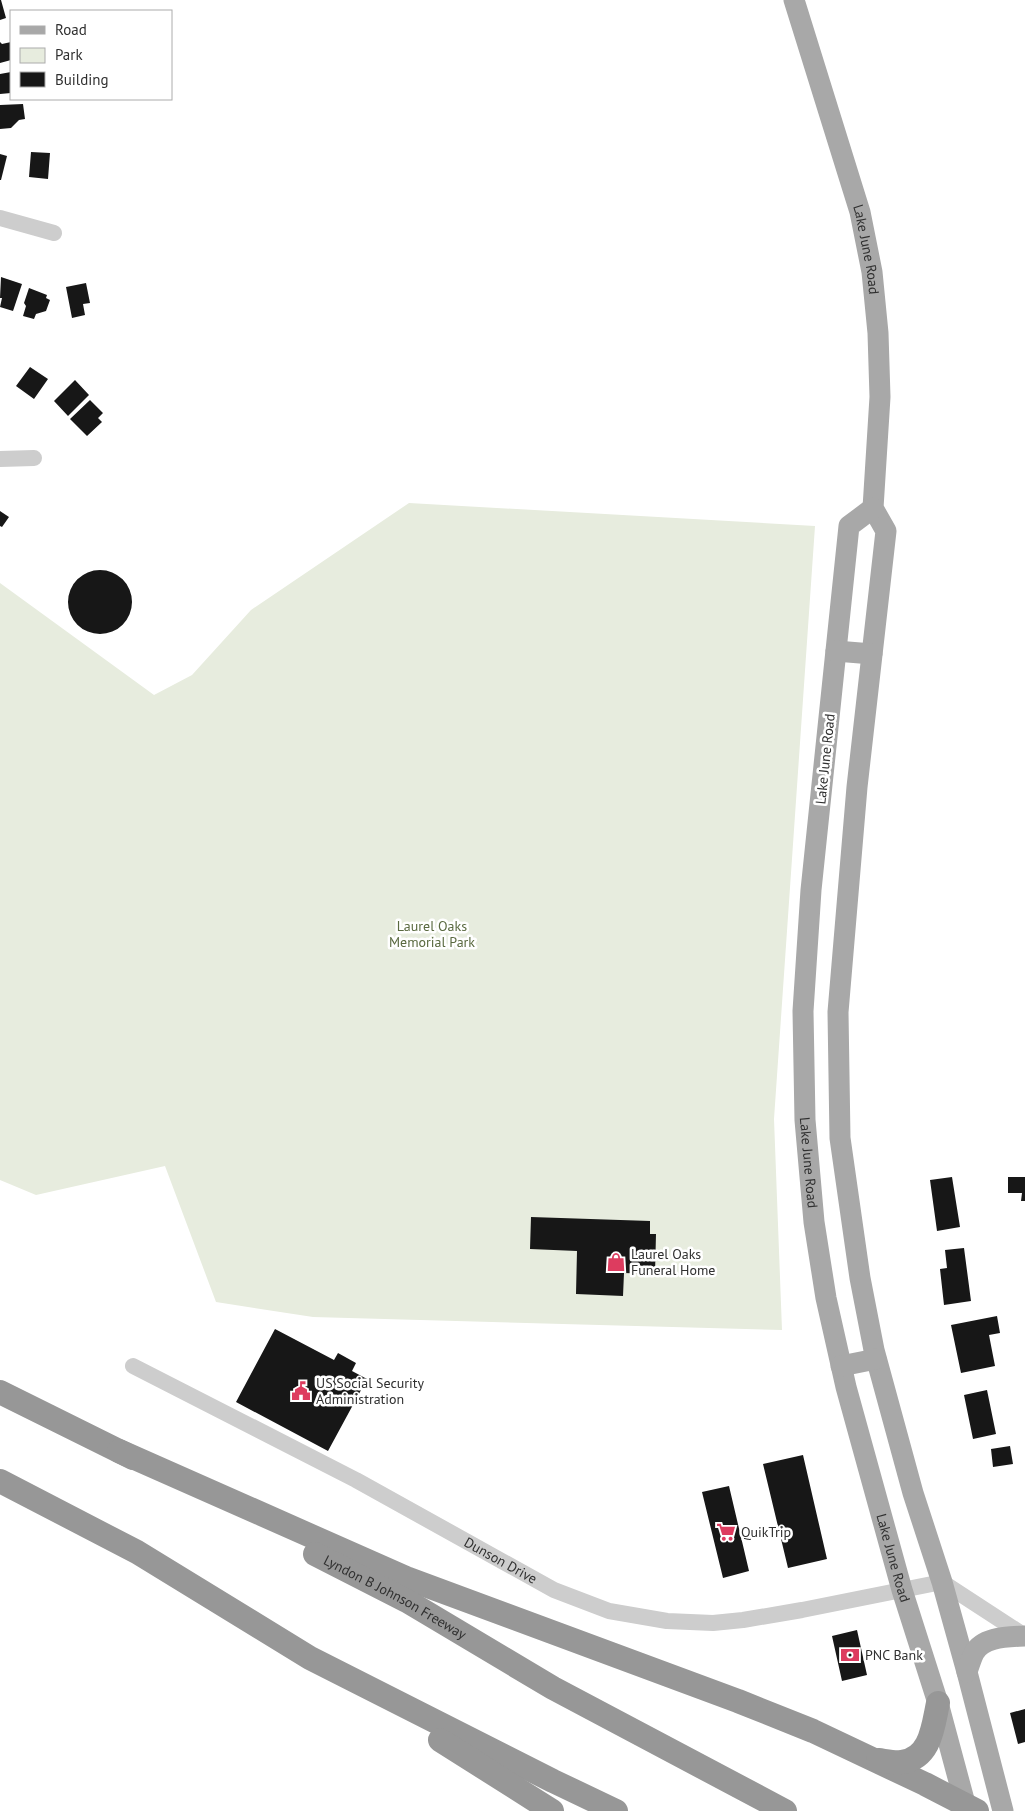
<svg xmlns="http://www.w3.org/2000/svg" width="1025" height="1811" font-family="'PT Sans',sans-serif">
<rect width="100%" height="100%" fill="#fff"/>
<path fill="#e7ecde" d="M409,503L815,526L774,1119L782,1330L313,1317L216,1302L165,1166L36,1195L0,1180V583L154,695L192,675L251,610Z"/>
<path fill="#171717" d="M0,0H1L6,18L0,20Z
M0,42L2,44L11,42V60L0,63Z
M11,72V93L0,94V74Z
M23,104L25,119L19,120L11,128L0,129V105Z
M31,152L50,153L48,179L29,177Z
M0,154L7,156L1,180H0Z
M1,277L22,284L13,311L0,307L2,298H0Z
M86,283L90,303L83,304L85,315L72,318L66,287Z
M29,288L47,295L46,298L50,300L46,311L36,314L34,319L23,316L26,306L24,303Z
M30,367L48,379L34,399L16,386Z
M75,380L89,395L68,416L54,401Z
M90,400L103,413L98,418L102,422L87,436L70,419Z
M0,511L9,517L2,527L0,526Z
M68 602a32 32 0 1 1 64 0a32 32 0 1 1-64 0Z
M952,1177L960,1227L937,1231L930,1180Z
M1008,1177H1025V1201H1021L1022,1193H1008Z
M531,1217L650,1221V1234H656L655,1274L624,1273L623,1296L576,1294L577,1251L530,1249Z
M964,1248L971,1301L944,1305L940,1269L947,1268L945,1250Z
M997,1316L1000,1333L989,1335L995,1366L961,1373L951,1325Z
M275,1329L334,1360L338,1353L356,1363L352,1371L367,1379L328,1451L236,1402Z
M987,1390L996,1434L973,1439L964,1395Z
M1010,1446L1013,1464L993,1467L991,1449Z
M803,1455L827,1559L788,1568L763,1464Z
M729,1486L749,1571L723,1578L702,1492Z
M857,1630L867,1675L842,1681L832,1636Z
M1025,1709V1742L1018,1744L1010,1713Z"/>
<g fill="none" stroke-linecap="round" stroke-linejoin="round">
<g stroke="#cdcdcd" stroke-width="16">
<path d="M0,218L54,233"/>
<path d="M0,459L34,458"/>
<path id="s1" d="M133,1366L356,1480L554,1590L609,1611L667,1621L713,1623L743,1620L802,1610L942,1582L1025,1636"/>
</g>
<g stroke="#a8a8a8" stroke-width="21">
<path id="s2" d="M794,0L860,212L872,272L878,333L880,397L873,508L886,531L857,787L838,1012L840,1138L860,1278L874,1350L913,1493L942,1582L967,1672L1003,1811"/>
<path id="s3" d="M873,508L849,526L811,890L803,1011L805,1120L814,1222L826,1298L846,1387L902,1590L938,1703L967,1811"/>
<path d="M836,651L872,654"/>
<path d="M841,1366L876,1359"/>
<path d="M967,1672C969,1666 971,1659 974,1653C983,1636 1009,1637 1025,1636"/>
</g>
<g stroke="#979797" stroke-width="24">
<path d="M0,1392L133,1458"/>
<path d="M119,1451L406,1578L738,1701L813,1731L925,1784L977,1811"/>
<path d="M0,1481L137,1552L310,1658L553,1781L616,1811"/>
<path id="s4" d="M315,1554L407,1601L553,1688L785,1811"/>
<path d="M440,1740L552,1811"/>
<path d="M878,1760C886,1761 895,1763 902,1762C931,1758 933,1726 938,1703"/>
</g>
</g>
<defs>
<g id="shop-bare" transform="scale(1.5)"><path d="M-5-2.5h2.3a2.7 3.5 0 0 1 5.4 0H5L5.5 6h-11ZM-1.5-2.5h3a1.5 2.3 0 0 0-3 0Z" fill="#dd3c5f" stroke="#fff" stroke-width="2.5" paint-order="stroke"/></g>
<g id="civic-bare" transform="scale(1.5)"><path d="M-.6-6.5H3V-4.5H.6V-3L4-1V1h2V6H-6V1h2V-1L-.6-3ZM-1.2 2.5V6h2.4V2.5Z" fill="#dd3c5f" stroke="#fff" stroke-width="2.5" paint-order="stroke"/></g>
<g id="supermarket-bare" transform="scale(1.5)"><path d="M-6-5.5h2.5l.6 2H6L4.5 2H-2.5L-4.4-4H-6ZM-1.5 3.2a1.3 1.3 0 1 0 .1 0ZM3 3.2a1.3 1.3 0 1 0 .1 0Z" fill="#dd3c5f" stroke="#fff" stroke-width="2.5" paint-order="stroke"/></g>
<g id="bank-bare" transform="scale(1.5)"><path d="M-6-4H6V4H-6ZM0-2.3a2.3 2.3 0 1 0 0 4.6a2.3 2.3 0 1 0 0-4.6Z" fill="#dd3c5f" stroke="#fff" stroke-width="2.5" paint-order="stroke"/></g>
</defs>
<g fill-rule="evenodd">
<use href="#shop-bare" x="616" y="1262"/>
<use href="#civic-bare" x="301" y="1391"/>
<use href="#supermarket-bare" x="726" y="1532"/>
<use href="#bank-bare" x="850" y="1655"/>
</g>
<g text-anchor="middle" stroke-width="5" stroke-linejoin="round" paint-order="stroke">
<g font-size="14" fill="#303030" stroke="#fff">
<text dy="5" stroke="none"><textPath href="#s2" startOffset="260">Lake June Road</textPath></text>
<text transform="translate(825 759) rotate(-84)" y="5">Lake June Road</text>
<text dy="5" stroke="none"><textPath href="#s3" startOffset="669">Lake June Road</textPath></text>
<text dy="5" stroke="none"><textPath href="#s3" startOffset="1074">Lake June Road</textPath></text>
<text dy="5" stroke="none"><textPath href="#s1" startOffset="416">Dunson Drive</textPath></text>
<text dy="5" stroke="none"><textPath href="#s4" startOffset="91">Lyndon B Johnson Freeway</textPath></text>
</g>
<g font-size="14" fill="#59693f" stroke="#fff">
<text x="432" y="931">Laurel Oaks<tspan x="432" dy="16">Memorial Park</tspan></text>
</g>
<g font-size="14" fill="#303030" stroke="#fff" text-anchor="start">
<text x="631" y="1259">Laurel Oaks<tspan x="631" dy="16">Funeral Home</tspan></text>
<text x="316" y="1388">US Social Security<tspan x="316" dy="16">Administration</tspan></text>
<text x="741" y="1537">QuikTrip</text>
<text x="865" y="1660">PNC Bank</text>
</g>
</g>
<rect x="10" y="10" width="162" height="90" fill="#ffffff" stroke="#acacac"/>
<rect x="20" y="26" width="25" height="8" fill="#a8a8a8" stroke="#acacac"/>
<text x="55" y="35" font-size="15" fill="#303030">Road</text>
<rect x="20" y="48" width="25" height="15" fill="#e7ecde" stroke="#acacac"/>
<text x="55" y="60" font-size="15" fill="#303030">Park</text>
<rect x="20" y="72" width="25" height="15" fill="#171717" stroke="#acacac"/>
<text x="55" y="85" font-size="15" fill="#303030">Building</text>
</svg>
